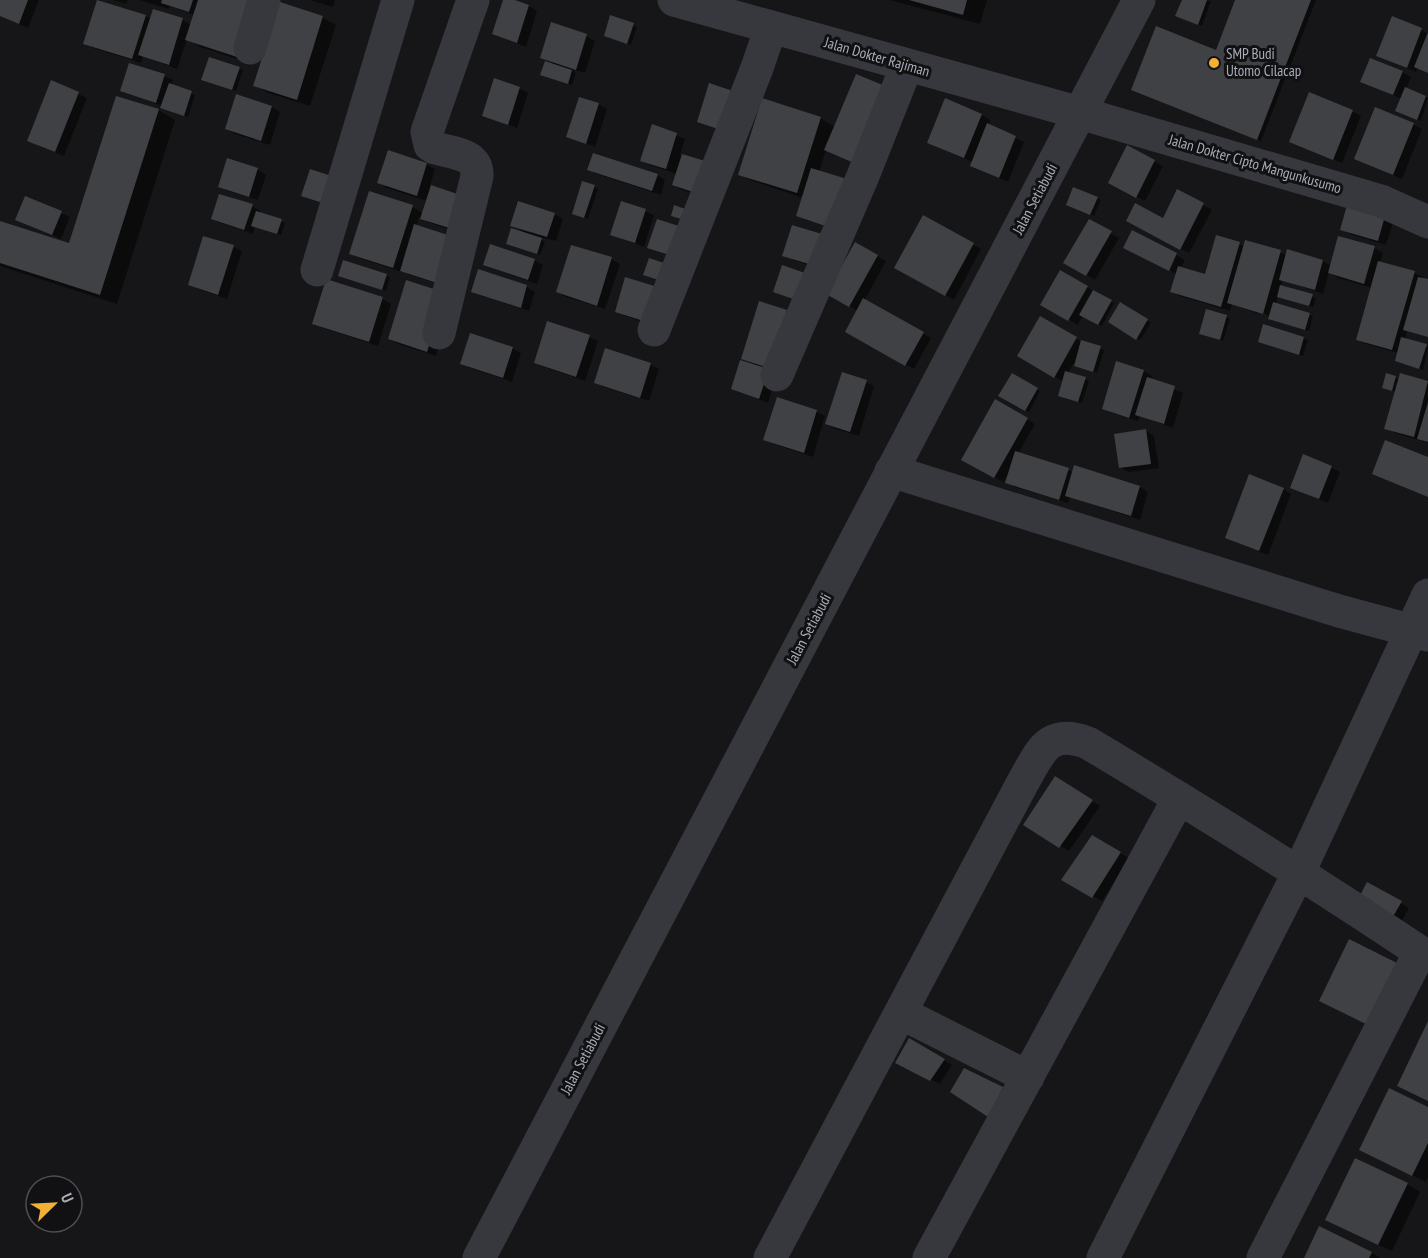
<svg xmlns="http://www.w3.org/2000/svg" width="1428" height="1258" font-family="'PT Sans Narrow',sans-serif">
<rect width="100%" height="100%" fill="#161618"/>
<path fill="#0007" d="M0,0H39L28,28L0,16Z
M113,0H128L126,4Z
M139,0H273L253,64L200,47L187,39L177,69L143,56L141,63L93,48L85,43L145,16L151,19L154,10L183,20L191,25L194,15L170,6L169,9Z
M310,0H335L333,7Z
M504,0L529,6L537,11L526,47L494,34Z
M890,0H987L980,24Z
M1183,0L1211,1L1202,26L1181,18Z
M1237,0H1316L1261,141L1137,92L1217,52Z
M281,4L323,18L336,25L310,106L268,93L255,85Z
M1393,18L1428,33V73L1417,67L1416,72L1386,60Z
M633,25L637,27L631,45L605,36Z
M586,36L595,41L585,73L571,69L576,73L572,85L542,75L552,63L541,57Z
M239,68L243,70L236,91L207,82Z
M1402,72L1411,77L1406,89L1428,98L1421,121L1401,113L1402,99L1362,82Z
M164,76L173,80L171,86L195,95L188,117L122,90Z
M52,82L87,98L64,156L37,145Z
M519,88L528,93L517,128L484,115Z
M946,100L982,115L990,120L988,126L1024,142L1008,182L980,170L973,162L937,147Z
M598,104L607,109L595,147L568,136Z
M272,107L280,112L270,145L235,134L227,129Z
M158,110L175,120L117,304L0,266V222L70,245Z
M1352,111L1361,116L1342,163L1291,142Z
M820,118L835,127L863,166L826,150L819,172L840,231L806,220L798,215L803,198L753,181L740,174Z
M1413,124L1422,129L1402,179L1356,159Z
M653,126L685,139L680,155L712,165L711,199L682,190L674,185L677,174L650,165L641,160Z
M1127,147L1163,166L1145,201L1118,187Z
M228,160L258,170L266,175L258,200L228,191L220,186Z
M426,164L435,169L430,186L466,198L464,234L430,223L419,217L416,226L445,286L410,275L402,270V272L359,258L351,253L412,207L423,213L427,201L387,188L379,183Z
M589,170L657,175L665,180L661,195L597,174Z
M594,186L598,189L588,219L577,215Z
M1178,191L1212,210L1189,253L1136,226L1164,220Z
M25,198L70,217L61,239L25,224Z
M1097,198L1101,200L1094,216L1071,207Z
M252,206L260,211L259,214L285,223L281,235L255,226L253,234L221,223L212,218Z
M1348,207L1393,222L1386,245L1350,234L1342,229Z
M645,211L654,215L644,247L612,234Z
M554,214L563,219L556,241L535,236L545,242L540,255L511,246L526,233L512,225Z
M923,217L981,249L954,300L896,267Z
M1089,221L1119,238L1095,280L1065,263Z
M793,227L821,269L793,260L784,255Z
M1133,232L1185,260L1181,268L1206,275L1239,244L1245,247L1246,242L1287,255L1323,261L1331,266L1374,248L1383,253L1380,263L1414,273L1423,277L1422,279L1428,281V336L1407,331L1405,340L1428,347L1423,370L1396,361L1398,353L1366,344L1358,339L1372,288L1338,278L1329,272L1323,294L1283,280L1281,286L1316,298L1313,307L1278,296L1276,304L1313,316L1309,331L1274,320L1258,309L1256,312L1261,315L1232,304L1230,311L1180,296L1172,292L1177,274L1134,252Z
M856,244L886,261L864,301L931,338L914,369L847,332L858,311L828,294Z
M233,247L242,251L227,299L198,289L189,284Z
M611,259L620,264L605,309L566,297L558,292Z
M534,260L543,265L537,284L494,269L485,265Z
M344,262L390,277L386,291L344,277Z
M479,271L527,287L535,292L529,311L482,296L473,291Z
M1061,272L1114,303L1102,326L1083,315L1078,325L1043,305Z
M626,279L662,328L625,316L616,311Z
M382,299L391,304L378,346L323,328L314,323Z
M454,299L436,356L398,344L389,339Z
M760,303L776,376L768,403L732,389L754,364L743,358Z
M1120,304L1151,323L1140,340L1110,322Z
M1226,317L1230,319L1223,341L1200,334Z
M1040,318L1082,342L1104,350L1097,373L1073,364L1068,373L1089,381L1082,403L1059,395L1064,382L1019,356Z
M1264,326L1308,340L1303,356L1259,341Z
M589,337L598,341L585,381L544,367L535,363Z
M512,348L521,353L512,382L470,368L462,363Z
M606,350L651,365L659,369L649,401L604,387L596,382Z
M1144,371L1152,376L1151,380L1183,393L1173,428L1140,416L1138,421L1112,413L1104,408Z
M1012,375L1040,391L1029,412L1000,396Z
M1401,375L1428,383V443L1395,433L1386,428L1396,392L1387,389L1395,377L1400,380Z
M866,382L874,386L859,436L835,429L827,424Z
M778,399L817,412L825,416L813,457L774,444L765,440Z
M996,401L1035,424L1018,454L1073,472L1075,467L1140,487L1148,492L1140,520L1070,497L1068,503L1015,487L1007,482L1010,472L1003,482L963,459Z
M1146,431L1154,436L1159,468L1129,472L1120,467Z
M1331,467L1340,472L1328,503L1292,487Z
M1283,489L1291,494L1268,555L1235,542Z
M1055,778L1100,806L1069,851L1025,825Z
M1093,837L1129,858L1102,901L1063,880Z
M1368,884L1409,908L1399,926Z
M910,1040L952,1065L940,1084L905,1067Z
M1428,1108V1177L1426,1182L1374,1157Z
M1407,1184L1420,1192L1392,1251L1340,1227Z
M1320,1228L1372,1253L1380,1258H1306Z"/>
<path fill="#404145" d="M0,0H28L19,24L0,16Z
M97,0L146,15L132,59L83,44Z
M162,0H193L189,12L161,3Z
M198,0H258L240,58L185,40Z
M503,0H515L529,5L517,43L492,34Z
M909,0H967L963,15Z
M1182,0H1207L1198,25L1175,16Z
M1235,0H1311L1257,140L1131,90L1156,26L1216,50Z
M280,2L323,16L297,100L253,86Z
M153,9L183,18L169,65L138,55Z
M610,15L634,23L627,44L604,36Z
M1392,16L1422,28L1407,68L1376,56Z
M551,22L587,34L576,70L540,58Z
M1428,32V73L1414,67Z
M209,57L240,67L232,90L201,80Z
M1370,58L1403,71L1393,95L1360,82Z
M545,61L572,70L568,84L540,75Z
M129,63L165,74L156,103L120,91Z
M856,74L885,86L854,163L824,150Z
M494,78L520,87L508,125L482,116Z
M51,80L79,92L55,152L27,141Z
M169,83L192,91L184,116L160,108Z
M709,83L739,93L727,132L697,122Z
M1405,87L1426,96L1417,120L1395,111Z
M1309,92L1353,110L1333,160L1289,142Z
M236,94L272,106L261,141L225,129Z
M116,96L159,109L100,295L0,263V221L69,243Z
M579,97L599,103L586,144L566,137Z
M762,98L821,117L797,193L738,175Z
M945,98L982,114L964,158L927,143Z
M1375,107L1414,123L1393,175L1354,159Z
M987,123L1016,136L999,178L970,166Z
M652,124L677,133L666,169L640,161Z
M1127,145L1155,160L1136,198L1108,183Z
M388,150L427,163L417,196L377,183Z
M593,153L658,174L652,191L587,170Z
M682,154L712,163L702,195L672,185Z
M227,158L258,168L249,197L218,187Z
M811,168L847,179L831,228L796,216Z
M310,169L341,179L332,206L301,196Z
M582,181L595,185L584,218L572,214Z
M431,185L466,197L456,230L420,219Z
M1073,187L1098,197L1090,215L1066,205Z
M1177,189L1204,203L1180,250L1126,221L1135,203L1163,218Z
M369,191L413,205L393,268L349,254Z
M219,194L253,204L244,230L211,219Z
M25,196L62,211L52,235L15,220Z
M518,201L555,213L547,237L510,226Z
M621,201L646,209L635,243L610,235Z
M674,205L691,211L688,221L671,216Z
M1347,205L1385,216L1378,241L1340,230Z
M256,211L282,219L277,234L251,226Z
M923,215L974,243L945,296L894,268Z
M657,219L685,228L676,257L647,248Z
M1089,219L1112,231L1086,276L1063,263Z
M414,224L451,236L437,283L400,271Z
M792,225L822,234L812,265L782,256Z
M511,228L542,238L537,254L506,244Z
M1132,230L1177,253L1169,271L1123,248Z
M1216,235L1240,242L1221,307L1170,292L1178,266L1205,274Z
M203,236L234,245L218,295L188,285Z
M1338,236L1375,246L1364,284L1328,273Z
M1245,240L1281,250L1263,314L1227,303Z
M855,242L878,255L849,307L826,294Z
M490,244L535,259L528,280L483,265Z
M571,245L612,257L597,306L556,292Z
M1287,249L1323,260L1315,290L1279,280Z
M649,258L670,265L665,282L643,275Z
M343,260L387,274L382,290L338,276Z
M1378,261L1415,271L1392,350L1356,340Z
M782,265L808,274L799,301L773,292Z
M478,269L527,285L521,308L471,292Z
M1060,270L1088,286L1068,321L1040,305Z
M625,277L664,289L653,324L615,312Z
M1418,277L1428,279V337L1403,330Z
M326,279L383,297L369,342L312,324Z
M406,280L446,293L427,352L388,339Z
M1280,285L1313,294L1309,306L1277,297Z
M1093,290L1112,300L1098,325L1079,315Z
M863,298L924,332L905,366L845,332Z
M759,301L787,310L769,368L741,359Z
M1120,302L1148,319L1136,340L1108,322Z
M1273,302L1310,313L1305,330L1268,319Z
M1206,309L1227,315L1220,340L1199,334Z
M1040,316L1077,337L1054,378L1017,356Z
M547,321L590,335L576,377L534,363Z
M1263,324L1304,337L1299,355L1258,342Z
M470,333L513,347L503,378L460,364Z
M1401,337L1427,344L1419,369L1395,361Z
M1081,340L1101,346L1093,372L1074,366Z
M605,348L651,363L640,398L594,383Z
M740,360L769,369L759,399L731,389Z
M1116,361L1144,370L1129,418L1102,409Z
M1065,371L1086,377L1078,402L1058,396Z
M842,372L867,380L850,432L825,424Z
M1012,373L1038,388L1025,411L998,396Z
M1386,373L1396,376L1392,391L1382,388Z
M1400,373L1428,381L1414,437L1384,429Z
M1147,377L1175,386L1164,424L1135,415Z
M777,397L817,410L804,453L763,440Z
M995,399L1028,418L994,478L961,460Z
M1428,402V442L1417,439Z
M1146,429L1151,464L1119,468L1114,434Z
M1385,440L1428,457V497L1372,474Z
M1015,451L1069,468L1059,500L1005,483Z
M1303,454L1332,466L1319,499L1290,488Z
M1074,465L1140,486L1131,516L1065,496Z
M1249,474L1284,488L1259,551L1225,538Z
M1055,776L1093,800L1059,848L1023,825Z
M1092,835L1121,852L1092,898L1061,880Z
M1367,882L1402,901L1390,922L1356,903Z
M1349,939L1401,965L1372,1027L1319,1001Z
M1428,1021V1101L1397,1086Z
M909,1038L945,1059L930,1081L895,1063Z
M964,1068L1003,1087L988,1117L950,1092Z
M1389,1088L1428,1107V1143L1412,1176L1359,1150Z
M1355,1158L1408,1183L1378,1245L1325,1220Z
M1319,1226L1372,1252L1369,1258H1304Z"/>
<g fill="none" stroke-linecap="round" stroke-linejoin="round">
<path stroke="#37383d" stroke-width="33" d="M674,0L1080,113L1381,201L1428,222
M250,48L264,0
M317,270L398,0
M654,330L757,68L771,27
M439,333L477,176C478,153 452,153 435,148L430,145L427,132L473,0
M777,375L863,176L907,65
M891,471L1339,611L1428,635
M901,1013L1028,1077
M479,1258L1139,0
M770,1258L1022,784C1040,753 1047,727 1088,743C1200,810 1311,879 1420,952L1263,1258
M929,1258L1179,798
M1103,1258L1299,872L1428,595"/>
</g>
<circle fill="#f2b134" stroke="#111113" stroke-width="2" cx="1214" cy="63" r="6"/>
<g text-anchor="middle" stroke-width="6" stroke-linejoin="round" paint-order="stroke">
<g font-size="15" fill="#a8adb8" stroke="#111113" text-anchor="start">
<text x="1226" y="59">SMP Budi<tspan x="1226" dy="17">Utomo Cilacap</tspan></text>
</g>
<g font-size="15" fill="#a8adb8" stroke="#111113">
<text transform="translate(877 57) rotate(16)" y="5">Jalan Dokter Rajiman</text>
<text transform="translate(1255 164) rotate(16)" y="5">Jalan Dokter Cipto Mangunkusumo</text>
<text transform="translate(1035 199) rotate(-62)" y="5">Jalan Setiabudi</text>
<text transform="translate(809 629) rotate(-62)" y="5">Jalan Setiabudi</text>
<text transform="translate(583 1059) rotate(-62)" y="5">Jalan Setiabudi</text>
</g>
</g>
<g transform="translate(54 1204) rotate(66)"><circle r="28" fill="#111113" stroke="#4d4f55" stroke-width="1.5"/>
<path d="M0-4.5L10 22L0 15L-10 22Z" fill="#f2b134"/>
<text y="-9" font-size="16" font-weight="bold" text-anchor="middle" fill="#a8adb8">U</text>
</g>
</svg>
